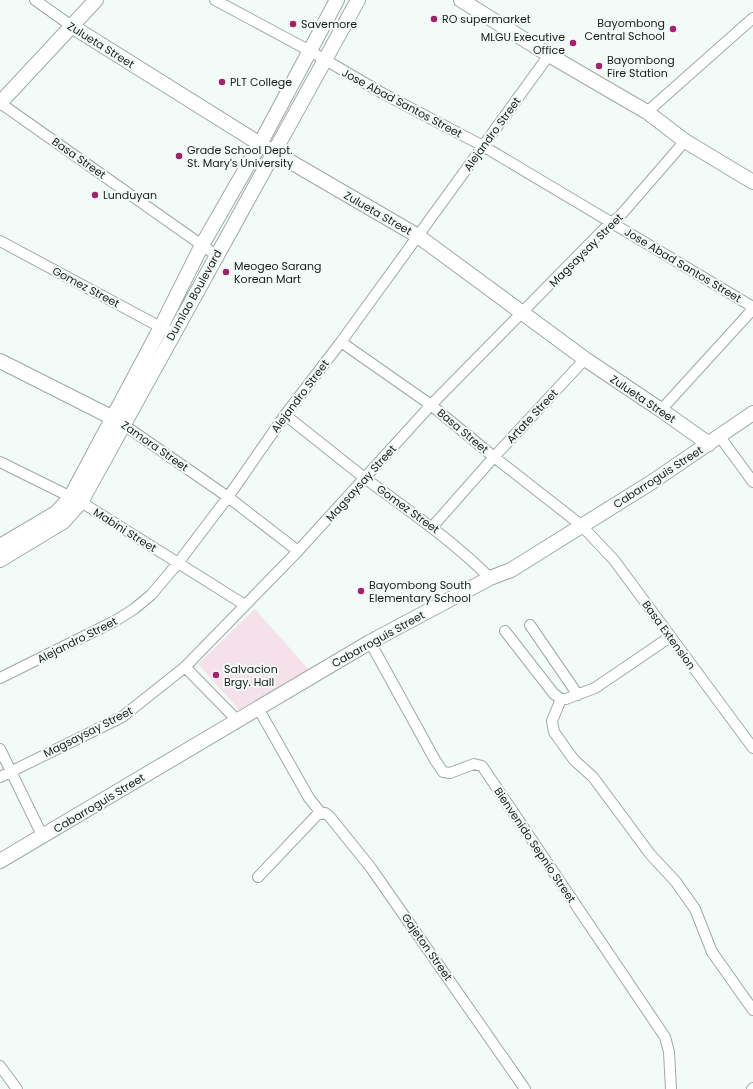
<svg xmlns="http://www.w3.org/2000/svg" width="753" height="1089" font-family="Poppins,sans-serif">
<rect width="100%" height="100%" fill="#f2fbf8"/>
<path fill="#f4e1e9" d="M255,609L310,671L241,712L198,664Z"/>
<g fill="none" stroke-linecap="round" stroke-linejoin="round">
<g stroke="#a0a9a7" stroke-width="12">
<path id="street" d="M35,0L73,27
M215,0L310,51L382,93L483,146L753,307
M0,103L216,255
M647,112L753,18
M0,241L166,330
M341,342L431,405L494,457L581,525L614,560L753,748
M661,410L753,309
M285,415C312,436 339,458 366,479C409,511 452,540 490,578
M124,425L228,497L298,551
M720,437L753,482
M0,462L81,502L245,605
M433,526L494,457L585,359
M530,625L578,695
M505,631L554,694L561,699H566L595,688L670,637
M370,642L435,760L443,772L450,773L474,764L482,766L665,1037L669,1052L671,1089
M185,667L237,720
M0,678L115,621L134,609L151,595L178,563L228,497L285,415L341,342L549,55
M561,699L552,721L554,732L574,760L593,777L650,854L676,882L695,909L712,952L753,1010
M258,708L309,798L321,813
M0,749L43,837
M0,777L122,717L185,667L298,551L431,405L605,228L620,216L685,141
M258,877L317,815L325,813L330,817L371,868L525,1089
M0,1066L17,1089
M752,1089L753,1088"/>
</g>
<g stroke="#a0a9a7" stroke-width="16">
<path id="secondary" d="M461,0L549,55L647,112L685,141L753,182
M73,27L260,144L418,236L585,359L661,410L709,444
M0,103L96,0
M0,361L121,422
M0,546L56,513L70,498L161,327L202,245L260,144L337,0
M0,560L63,522L81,502L358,0
M0,861L370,642L490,578L511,570L652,482L753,413"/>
</g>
<use href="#street" stroke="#fff" stroke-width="10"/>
<use href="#secondary" stroke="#fff" stroke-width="14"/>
</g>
<g fill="#a5206d" stroke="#f2fbf8" stroke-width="1.5">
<circle cx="434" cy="19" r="4"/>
<circle cx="293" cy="24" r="4"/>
<circle cx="673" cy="29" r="4"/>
<circle cx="573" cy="43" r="4"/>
<circle cx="599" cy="66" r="4"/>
<circle cx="222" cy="82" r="4"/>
<circle cx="179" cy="156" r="4"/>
<circle cx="95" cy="195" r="4"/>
<circle cx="226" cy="272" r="4"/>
<circle cx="361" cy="591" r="4"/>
<circle cx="216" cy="675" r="4"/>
</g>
<g text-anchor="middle" stroke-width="4" stroke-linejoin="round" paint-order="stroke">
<g font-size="11" fill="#191c1b" stroke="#f2fbf8" text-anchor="start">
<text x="442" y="23">RO supermarket</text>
<text x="665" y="27" text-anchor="end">Bayombong<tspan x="665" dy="13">Central School</tspan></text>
<text x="301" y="28">Savemore</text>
<text x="565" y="41" text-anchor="end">MLGU Executive<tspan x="565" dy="13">Office</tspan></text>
<text x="607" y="64">Bayombong<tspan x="607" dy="13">Fire Station</tspan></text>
<text x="230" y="86">PLT College</text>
<text x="187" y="154">Grade School Dept.<tspan x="187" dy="13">St. Mary's University</tspan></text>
<text x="103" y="199">Lunduyan</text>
<text x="234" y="270">Meogeo Sarang<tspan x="234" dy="13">Korean Mart</tspan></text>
<text x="369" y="589">Bayombong South<tspan x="369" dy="13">Elementary School</tspan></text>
<text x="224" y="673">Salvacion<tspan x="224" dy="13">Brgy. Hall</tspan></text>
</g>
<g font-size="11" fill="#191c1b" stroke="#f2fbf8">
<text transform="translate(101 45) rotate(32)" y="4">Zulueta Street</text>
<text transform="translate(402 103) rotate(28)" y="4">Jose Abad Santos Street</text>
<text transform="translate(492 134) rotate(-54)" y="4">Alejandro Street</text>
<text transform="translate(79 158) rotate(35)" y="4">Basa Street</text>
<text transform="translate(378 213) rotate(30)" y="4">Zulueta Street</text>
<text transform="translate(586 250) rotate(-45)" y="4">Magsaysay Street</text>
<text transform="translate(683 265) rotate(31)" y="4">Jose Abad Santos Street</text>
<text transform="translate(86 287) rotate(28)" y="4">Gomez Street</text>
<text transform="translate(194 295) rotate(-61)" y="4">Dumlao Boulevard</text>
<text transform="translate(300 396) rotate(-53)" y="4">Alejandro Street</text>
<text transform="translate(643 399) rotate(34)" y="4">Zulueta Street</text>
<text transform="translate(532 416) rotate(-47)" y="4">Artate Street</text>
<text transform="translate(463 431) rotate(40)" y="4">Basa Street</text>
<text transform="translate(155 446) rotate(35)" y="4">Zamora Street</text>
<text transform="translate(658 477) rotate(-33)" y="4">Cabarroguis Street</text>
<text transform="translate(361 483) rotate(-48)" y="4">Magsaysay Street</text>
<text transform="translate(408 509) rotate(36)" y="4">Gomez Street</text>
<text transform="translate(125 530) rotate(32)" y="4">Mabini Street</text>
<text transform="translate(669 635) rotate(54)" y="4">Basa Extension</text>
<text transform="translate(378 639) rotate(-29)" y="4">Cabarroguis Street</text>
<text transform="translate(77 640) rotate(-27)" y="4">Alejandro Street</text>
<text transform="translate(88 732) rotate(-27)" y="4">Magsaysay Street</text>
<text transform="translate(99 803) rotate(-31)" y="4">Cabarroguis Street</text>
<text transform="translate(535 845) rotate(56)" y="4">Bienvenido Sepnio Street</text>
<text transform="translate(427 947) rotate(55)" y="4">Gajeton Street</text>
</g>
</g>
</svg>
